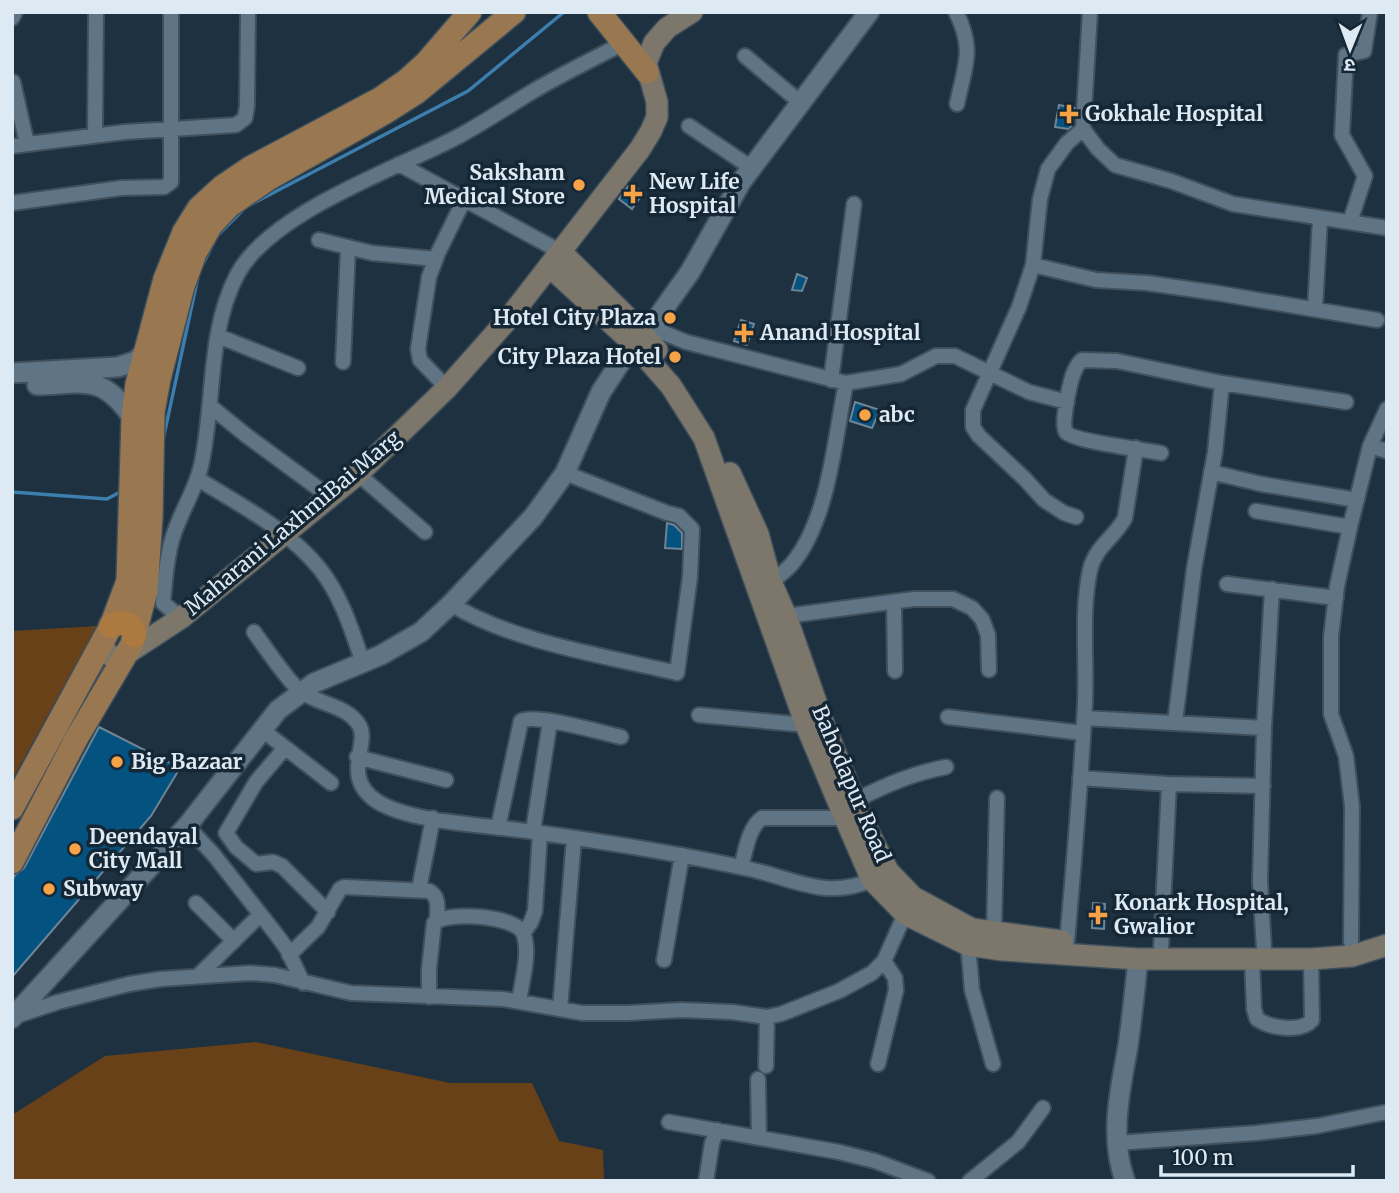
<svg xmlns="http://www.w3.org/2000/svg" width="1399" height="1193" font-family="Merriweather,'Noto Sans Devanagari',serif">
<rect width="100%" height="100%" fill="#1e3140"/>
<path fill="#684118" d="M97,626L12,780V631Z
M256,1042L450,1083H532L559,1141L603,1150L604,1181H12V1115L105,1056Z"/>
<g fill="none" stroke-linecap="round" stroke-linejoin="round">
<path stroke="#3c7eae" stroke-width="3.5" d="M248,206L468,91L564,12
M202,266L217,236L242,211
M163,440L198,277
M12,492L107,499L122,491"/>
</g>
<path fill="#045280" stroke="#6f8495" stroke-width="2" d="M1059,105L1075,108L1071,127L1068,129L1055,127Z
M630,184L643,193L632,209L619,199Z
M797,274L807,278L802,291L792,290Z
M741,320L754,324L747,345L734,341Z
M855,402L880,410L872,428L850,421Z
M667,523L674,525L682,533V549L665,548Z
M99,727L180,768L151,816L12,977V881L15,875L24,868Z
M1093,903L1105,904L1104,929L1092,928Z"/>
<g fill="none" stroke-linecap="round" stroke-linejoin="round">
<g stroke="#3f4f5b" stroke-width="18">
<path id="minor" d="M956,12C975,50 965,65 957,104
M12,18L15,12
M745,56L801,103
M13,82L27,144
M689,126L752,168
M1083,129L1098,149L1115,165L1171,181L1233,204L1387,228
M95,134L96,12
M12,146L125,132L236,125L245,118L247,106L248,12
M399,164L561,252
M12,203L121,188L164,187L171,182V12
M1350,222L1365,176L1342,135L1346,55L1364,51L1370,12
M319,240L372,253L436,259
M1033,265L1096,280L1147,283L1217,293L1377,320
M1315,309L1320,219
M652,328L686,342L846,383L901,374L936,356H955L1029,392L1067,402
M218,336L298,368
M343,362L348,248
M831,380L854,204
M447,388L420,360L418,349L429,277L438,253L465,198
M210,406L247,436L330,497
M1370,446L1387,451
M1161,453C1146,450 1072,441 1066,432C1062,425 1066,407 1067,399C1070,386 1072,369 1082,360L1117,361L1222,383L1346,402
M1211,472L1261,484L1357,500
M358,474L425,532
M198,479C240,505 289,530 320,569C342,597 352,631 363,663
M1256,511L1350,527
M1076,517L1064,513L1044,500L1025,479L979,436L973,427V410L1019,307L1033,265L1040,199L1048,169L1067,143L1083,129L1090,12
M771,582C780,575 789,569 795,560C829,516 835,437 846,383
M1227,584L1336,598
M451,604C512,642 606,656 677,673L690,577L692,529L679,516L667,513L565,473
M894,604L895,671
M786,616L914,599H953L972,608L982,619L988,635L989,670
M181,618L163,603C165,582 166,560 172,540C179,514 195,492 201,466C215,404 207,332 237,275C270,212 397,169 459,136C485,122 510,105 535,90C564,73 595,58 624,43
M254,632C265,647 287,680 300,691C317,704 347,705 359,725C371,744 339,777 378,802C415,824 491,825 534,832C606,842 678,853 749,869C795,879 825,900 872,880
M699,715L806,725
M948,717L1083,733
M1084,718L1264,728
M1175,722L1194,569L1215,452L1222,383
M261,729L331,783
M284,749L256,782L226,833L236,847L256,864L273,862L282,866L328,912
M357,757L446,780
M1080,778L1169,784L1263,786
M856,800C886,785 913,773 946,767
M187,826L214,855L276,934L287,949L303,983
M498,828L521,721C535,713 602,733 621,737
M533,831L550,721
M741,867C746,851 748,828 762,818H845
M419,889L433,818
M196,903L234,941
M524,932L531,922L535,911L540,833
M994,932L997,798
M1067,942C1074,862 1081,783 1085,703C1087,660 1081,611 1090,570C1095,547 1115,537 1125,518L1136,448
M1351,942L1352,806L1346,756L1331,714V637L1337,586L1350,527L1370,446L1387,409
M968,945L972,990L993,1064
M1161,949L1169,784
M1264,950L1260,881L1264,728L1272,589
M289,955L318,927L340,889L344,887L429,891C440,897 437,908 437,920
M664,960L682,855
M1252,960L1254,1009L1257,1019C1270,1028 1301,1033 1312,1020L1311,959
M198,976L260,915
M429,997V969L434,923C447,911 518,915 524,935C530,954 522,981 519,1001
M560,1009L574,838
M16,1016L58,1002L129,984L161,979L250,973L275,975L351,993L503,999L582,1013H628L681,1010L732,1012L767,1017L781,1014L839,991L872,973L884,961L905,914
M878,1064L896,990L895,978L884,961
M766,1066L767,1017
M758,1079L759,1138
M669,1122L839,1152L875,1161L928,1181
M1116,1143L1256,1133L1317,1126L1387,1112
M706,1181L712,1143L717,1130
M970,1181L1018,1142L1043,1108"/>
</g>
<g stroke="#3f4f5b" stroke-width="23">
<path id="tertiary" d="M645,335L690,272L741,182L869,12
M12,373L118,367L136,361L148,349
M37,385C86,384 101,373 133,418
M12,1018L187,826L278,710L314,683L381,655L421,632L451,604L533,517L565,473L601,392L620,363L635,345
M1125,1181C1109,1136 1120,1091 1128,1046C1132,1017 1135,989 1138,959"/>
</g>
<g stroke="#3f4f5b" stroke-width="24">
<path id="secondary" d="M561,252L632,322L657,350
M549,266L635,345L671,386L704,438L806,725L845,818L872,880L905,914L968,945L1002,950L1138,959H1311L1352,956L1387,945
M730,473L758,534L771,582L786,616L824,725L863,821L888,871L913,897L972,929L1062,941
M103,642L104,650L111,656L120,658L181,618L358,474L447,388L509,318L640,149L651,131L657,117V102L646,63L654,43L667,28L692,12"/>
</g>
<g stroke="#3f4f5b" stroke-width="26">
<path id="primary" d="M599,12L647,72
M12,808L111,626L128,581L133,418L137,384L165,279L184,232L199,208L222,187L250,168L380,99L406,81L426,63L470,12
M12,862L76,739L132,644L146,591L151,517L153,412L159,379L183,286L195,253L211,225L229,206L268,179L384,113L417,92L514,12"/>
</g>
<g stroke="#3f4f5b" stroke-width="28">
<path id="trunk" d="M111,626C119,622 123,622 131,626L134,635"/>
</g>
<use href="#minor" stroke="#5f7485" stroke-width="14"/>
<use href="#tertiary" stroke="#5f7485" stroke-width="19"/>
<use href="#secondary" stroke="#7c766b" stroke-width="21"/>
<use href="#primary" stroke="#997851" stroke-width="23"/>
<use href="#trunk" stroke="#ac7a40" stroke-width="24"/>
</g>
<g fill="#f6a247" stroke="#152735" stroke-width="2.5">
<path d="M1065.5 103.5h7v7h7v7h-7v7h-7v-7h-7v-7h7z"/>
<circle cx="579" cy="185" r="7"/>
<path d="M629.5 183.5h7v7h7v7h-7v7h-7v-7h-7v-7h7z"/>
<circle cx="670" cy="318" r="7"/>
<path d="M740.5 322.5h7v7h7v7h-7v7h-7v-7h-7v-7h7z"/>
<circle cx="675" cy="357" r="7"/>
<circle cx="865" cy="415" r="7"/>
<circle cx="117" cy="762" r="7"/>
<circle cx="75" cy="849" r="7"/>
<circle cx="49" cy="889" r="7"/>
<path d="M1094.5 904.5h7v7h7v7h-7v7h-7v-7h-7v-7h7z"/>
</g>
<g text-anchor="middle" stroke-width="7" stroke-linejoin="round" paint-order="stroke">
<g font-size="21" font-weight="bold" fill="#dde9f3" stroke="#152735" text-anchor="start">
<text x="1085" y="121">Gokhale Hospital</text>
<text x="565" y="180" text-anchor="end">Saksham<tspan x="565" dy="24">Medical Store</tspan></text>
<text x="649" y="189">New Life<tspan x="649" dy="24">Hospital</tspan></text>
<text x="656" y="325" text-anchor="end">Hotel City Plaza</text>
<text x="760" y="340">Anand Hospital</text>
<text x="661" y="364" text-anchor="end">City Plaza Hotel</text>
<text x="879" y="422">abc</text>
<text x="131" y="769">Big Bazaar</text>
<text x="89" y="844">Deendayal<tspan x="89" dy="24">City Mall</tspan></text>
<text x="63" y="896">Subway</text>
<text x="1114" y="910">Konark Hospital,<tspan x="1114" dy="24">Gwalior</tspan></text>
</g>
<g font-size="21" fill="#dde9f3" stroke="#152735">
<text transform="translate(293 523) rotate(-40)" y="7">Maharani LaxhmiBai Marg</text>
<text transform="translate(851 784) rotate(67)" y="7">Bahodapur Road</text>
</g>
</g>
<rect width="1399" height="1193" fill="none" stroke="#dde9f3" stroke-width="28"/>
<g transform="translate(1350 49) rotate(181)" stroke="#152735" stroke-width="5" paint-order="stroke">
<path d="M0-5L12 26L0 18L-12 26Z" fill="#dde9f3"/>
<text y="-10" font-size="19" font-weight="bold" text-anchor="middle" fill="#dde9f3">उ</text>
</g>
<path d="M1161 1165v10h192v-10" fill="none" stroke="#dde9f3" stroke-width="3.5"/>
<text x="1172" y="1165" font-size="21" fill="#dde9f3" stroke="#152735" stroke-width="5" paint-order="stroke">100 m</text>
</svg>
